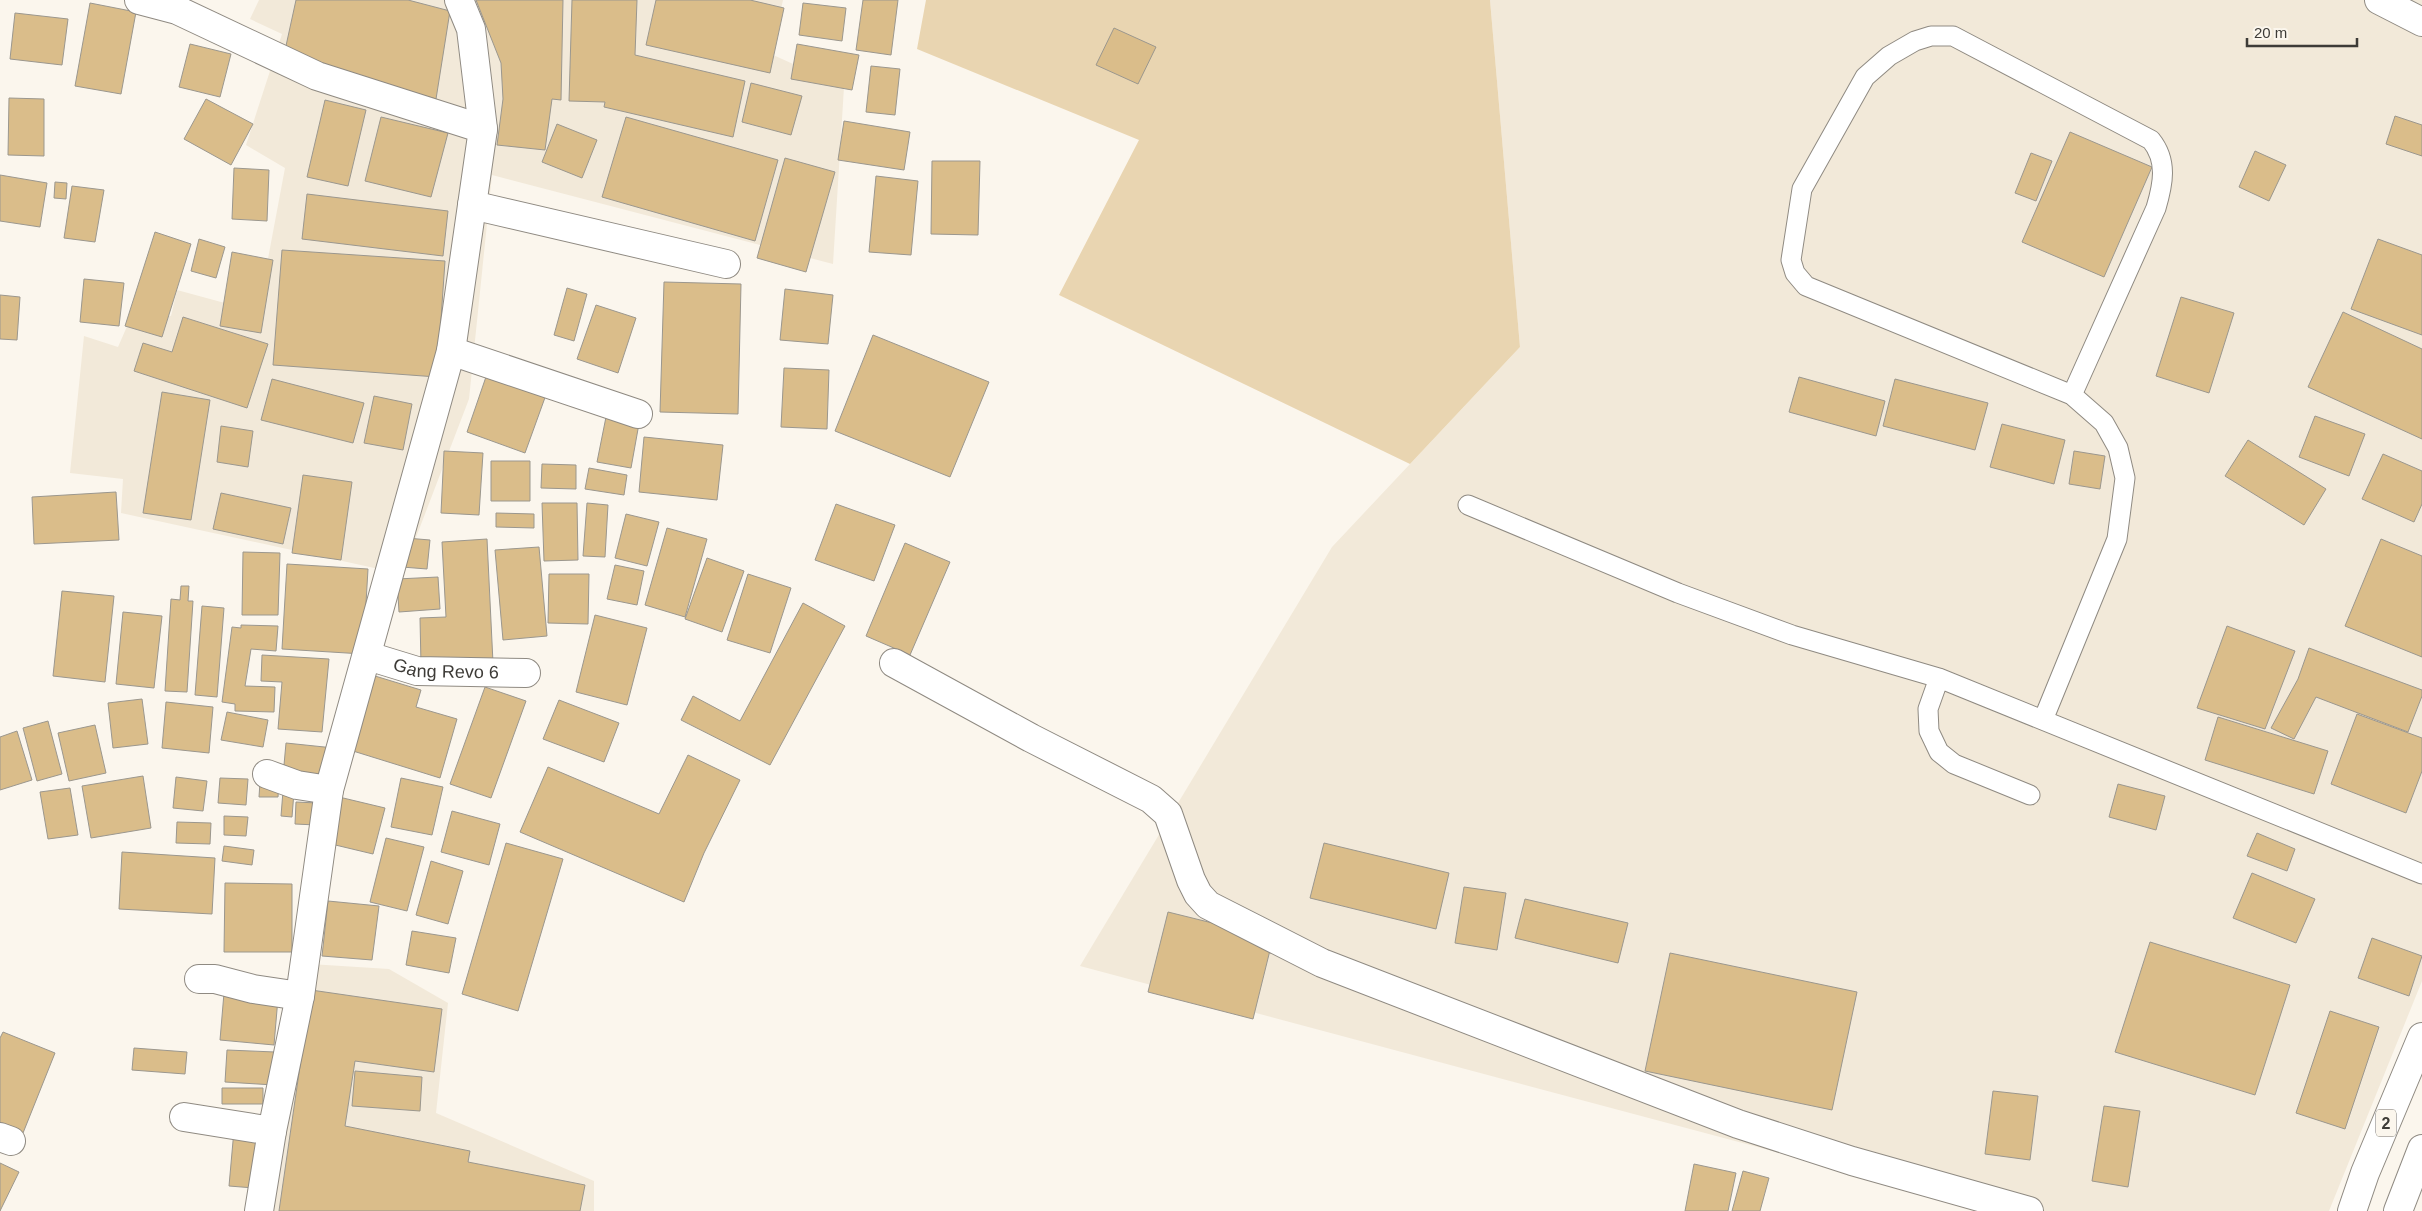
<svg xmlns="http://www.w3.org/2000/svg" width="2422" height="1211" font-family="Arial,sans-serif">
<rect width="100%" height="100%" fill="#fbf6ed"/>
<path fill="#f2e9d9" d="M259,0H783L771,54L844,87L833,264L492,175L469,399L402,574L121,513L123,479L70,473L84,336L118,347L135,308L171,316L177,290L258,312L285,168L246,145L282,34L250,19Z
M1490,0H2422V981L2329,1211H1997L1080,966L1332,547L1520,347Z
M310,964L389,969L448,1003L436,1113L594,1181V1211H258Z"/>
<path fill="#e9d5b1" d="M926,0H1490L1520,347L1410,464L1059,295L1139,140L917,49Z"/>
<path fill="#dabd8a" stroke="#9b978e" d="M296,0H408L450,11L436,99L284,55Z
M476,0H563L561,100L552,99L545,150L497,145L503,99L501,63Z
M572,0H637L635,55L745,81L733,137L604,107L605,102L569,101Z
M656,0H750L784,8L770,73L646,45Z
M863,0H898L891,55L856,50Z
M90,3L136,12L121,94L75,86Z
M803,3L846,8L842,41L799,35Z
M15,13L68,19L62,65L10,59Z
M1114,28L1156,47L1138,84L1096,65Z
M190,44L231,54L220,97L179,87Z
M797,44L859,55L852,90L791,79Z
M871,66L900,69L895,115L866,112Z
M751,83L802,96L791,135L742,122Z
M9,98L44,99V156L8,155Z
M206,99L253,124L231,165L184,139Z
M325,100L366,110L348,186L307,177Z
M2395,116L2422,125V156L2386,144Z
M381,117L448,133L431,197L365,181Z
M626,117L778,160L755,241L602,197Z
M844,121L910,132L904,170L838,160Z
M557,124L597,140L582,178L542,162Z
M2070,132L2152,167L2104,277L2022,242Z
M2255,151L2286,165L2269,201L2239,187Z
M2031,153L2052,161L2036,201L2015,193Z
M785,158L835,172L806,272L757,258Z
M932,161H980L978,235L931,234Z
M234,168L269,170L267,221L232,219Z
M0,175L47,183L40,227L0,221Z
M876,176L918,181L911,255L869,252Z
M55,182L67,183L66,199L54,198Z
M72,186L104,190L95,242L64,238Z
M307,194L448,211L443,256L302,239Z
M155,232L191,244L162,337L125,326Z
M199,239L225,247L216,278L191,271Z
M2378,239L2422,255V335L2351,309Z
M282,250L445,261L437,377L273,365Z
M232,252L273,260L261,333L220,326Z
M84,279L124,283L119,326L80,322Z
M664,282L741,284L738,414L660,412Z
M567,288L587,294L574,341L554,335Z
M785,289L833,295L828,344L780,340Z
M0,295L20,297L17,340L0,339Z
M2181,297L2234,313L2209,393L2156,376Z
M596,305L636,318L618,373L577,359Z
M2343,312L2422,349V439L2308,387Z
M183,317L268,344L247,408L134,371L143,343L172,352Z
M873,335L989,382L950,477L835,431Z
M784,368L829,370L827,429L781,427Z
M488,371L547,392L525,453L467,432Z
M1799,377L1885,401L1876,436L1789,412Z
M272,379L364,403L353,443L261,420Z
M1895,379L1988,403L1975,450L1883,426Z
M162,392L210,400L191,520L143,513Z
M374,396L412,404L403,450L364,443Z
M607,412L640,418L631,468L597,462Z
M2315,416L2365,434L2349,476L2299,457Z
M2002,424L2065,440L2054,484L1990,467Z
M221,426L253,431L248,467L217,462Z
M644,437L723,445L717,500L639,492Z
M2248,440L2326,489L2304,525L2225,476Z
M444,451L483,453L479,515L441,513Z
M2074,451L2105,456L2100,489L2069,484Z
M2383,454L2422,471V504L2414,522L2362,499Z
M491,461H530V501H491Z
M542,464L576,465V489L541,488Z
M589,468L627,475L624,495L585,489Z
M303,475L352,482L341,560L292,553Z
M116,492L119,540L34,544L32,497Z
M221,493L291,508L283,544L213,529Z
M542,503H577L578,560L544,561Z
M587,503L608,505L605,557L583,556Z
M836,504L895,525L874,581L815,560Z
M496,513L534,514V528L496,527Z
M626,514L659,522L647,566L615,558Z
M667,528L707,539L685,617L645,605Z
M406,538L430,540L427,569L402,567Z
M487,539L493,663L421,665L420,618L446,617L442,542Z
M2381,539L2422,556V657L2345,626Z
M905,543L950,562L910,655L866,636Z
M539,547L547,636L503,640L495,550Z
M243,552L280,553L278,615H242Z
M707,558L744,571L722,632L685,619Z
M287,564L368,569L363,654L282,649Z
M615,565L644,571L637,605L607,599Z
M549,574H589L588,624L548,623Z
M748,574L791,588L770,653L727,640Z
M438,577L440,609L399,612L397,579Z
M181,586H189L188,601H193L187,692L165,691L171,599L180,600Z
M62,591L114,596L105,682L53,676Z
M803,603L845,626L770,765L681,720L693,696L740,721Z
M202,606L224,608L217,697L195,695Z
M123,612L162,616L154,688L116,684Z
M595,615L647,628L627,705L576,692Z
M241,625L278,626L276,651L251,649L245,686L275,687L274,712L235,711V704L222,702L232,627L241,628Z
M2227,626L2295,651L2265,729L2197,708Z
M2309,648L2422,690V696L2408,732L2316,697L2294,739L2271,728L2298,679Z
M262,655L329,659L322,732L278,729L282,682L261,681Z
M375,676L421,690L416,707L457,719L440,778L353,751Z
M485,687L526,701L491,798L450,784Z
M142,699L148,744L113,748L108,703Z
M559,700L619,723L604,762L543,739Z
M166,702L213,707L209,753L162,748Z
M227,712L268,720L263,747L221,740Z
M2357,714L2422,738V771L2406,813L2331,784Z
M2218,717L2328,751L2314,794L2205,760Z
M48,721L62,774L37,781L23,728Z
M95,725L106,773L69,781L58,733Z
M17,731L32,780L0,790V737Z
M286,743L334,748L330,781L283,776Z
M688,755L740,780L704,853L684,902L520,832L548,767L659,814Z
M143,776L151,828L91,838L82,786Z
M176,777L207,781L203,811L173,808Z
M220,778L248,779L246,805L218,803Z
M401,778L443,787L432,835L391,827Z
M260,782L279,783L278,797H259Z
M2118,784L2165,796L2156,830L2109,817Z
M70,788L78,835L48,839L40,792Z
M283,791L294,792L292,817L281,816Z
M339,797L385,808L373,854L327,843Z
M296,802L317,803L316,825L295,824Z
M452,811L500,824L489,865L441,852Z
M224,816L248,817L246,836L224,835Z
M177,822L211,823L210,844L176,843Z
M2257,833L2295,849L2287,871L2247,856Z
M386,838L424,847L407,911L370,902Z
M506,843L563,859L518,1011L462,994Z
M1324,843L1449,873L1436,929L1310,898Z
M224,846L254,850L252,865L222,861Z
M122,852L215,858L212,914L119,909Z
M431,861L463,871L448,924L416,915Z
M2252,873L2315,899L2296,943L2233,918Z
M225,883L292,884V952H224Z
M1464,887L1506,893L1497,950L1455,943Z
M1525,899L1628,923L1618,963L1515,938Z
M328,901L379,906L372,960L322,956Z
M1168,912L1273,938L1253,1019L1148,992Z
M412,931L456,938L449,973L406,965Z
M2372,938L2422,956L2409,996L2358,978Z
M2150,942L2290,985L2255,1095L2115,1052Z
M1670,953L1857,992L1832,1110L1645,1071Z
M311,990L442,1009L434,1072L355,1061L345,1126L470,1151L468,1162L585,1185L580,1211H279Z
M224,993L278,998L274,1045L220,1040Z
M2330,1011L2379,1027L2345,1129L2296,1113Z
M3,1032L55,1053L23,1133L0,1124V1038Z
M134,1048L187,1052L185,1074L132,1070Z
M227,1050L275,1052L274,1085L225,1082Z
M355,1071L422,1077L420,1111L352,1106Z
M222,1088H263V1104H222Z
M1993,1091L2038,1096L2030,1160L1985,1154Z
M2104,1106L2140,1111L2128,1187L2092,1181Z
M234,1130L259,1132L254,1188L229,1186Z
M0,1163L19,1172L0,1211Z
M1694,1164L1736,1173L1728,1211H1685Z
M1743,1171L1769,1178L1760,1211H1732Z"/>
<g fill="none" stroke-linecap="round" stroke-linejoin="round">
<g stroke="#8f8a82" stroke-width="21">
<path id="service" d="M1468,505L1678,593L1792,635L1939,678L2422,874
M1939,678L1928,709L1929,731L1939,752L1954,764L2030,795
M2043,720L2117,539L2125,478L2118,448L2104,423L2072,395L1806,286L1795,273L1791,260L1802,189L1865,77L1889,56L1915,41L1931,36H1953L2151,140C2168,161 2163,184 2156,208L2072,395"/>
</g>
<g stroke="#8f8a82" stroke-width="30">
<g id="minor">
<path d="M139,0L177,10L317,76L483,129L451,351L329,790L300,996L272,1131L259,1211"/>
<path d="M459,0L471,29L483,129"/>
<path d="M2379,0L2422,22"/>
<path d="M472,205L726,264"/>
<path d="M451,351L638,414"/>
<path id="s1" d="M368,656L417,671L526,673"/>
<path d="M894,663L1031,738L1151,799L1168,814L1191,880L1198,894L1208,905L1322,963L1738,1124L1852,1161L2029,1211"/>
<path d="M267,774L297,785L329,790"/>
<path d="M199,979H215L253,989L300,996"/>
<path d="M184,1117L272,1131"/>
<path d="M0,1137L11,1141"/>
</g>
</g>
<g stroke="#8f8a82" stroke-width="30">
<path id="trunk" d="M2352,1211L2365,1173L2422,1037
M2398,1211L2422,1149"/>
</g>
<use href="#service" stroke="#fff" stroke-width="19"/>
<use href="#minor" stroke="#fff" stroke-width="28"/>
<use href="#trunk" stroke="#fff" stroke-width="28"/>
</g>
<g text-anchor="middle" stroke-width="4" stroke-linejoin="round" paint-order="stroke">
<rect fill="#fbf6ed" stroke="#76736e" stroke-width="1" x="2376" y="1109.5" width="20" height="27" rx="4"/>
<g font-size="16" font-weight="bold" fill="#3d3b37">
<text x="2386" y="1129">2</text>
</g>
<g font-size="18" fill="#3d3b37" stroke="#fbf6ed">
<text dy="6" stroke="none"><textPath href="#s1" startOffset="80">Gang Revo 6</textPath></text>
</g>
</g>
<path d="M2247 38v8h110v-8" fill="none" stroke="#3d3b37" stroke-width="2.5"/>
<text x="2254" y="38" font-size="15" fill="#3d3b37" stroke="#fbf6ed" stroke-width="4" paint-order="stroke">20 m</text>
</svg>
